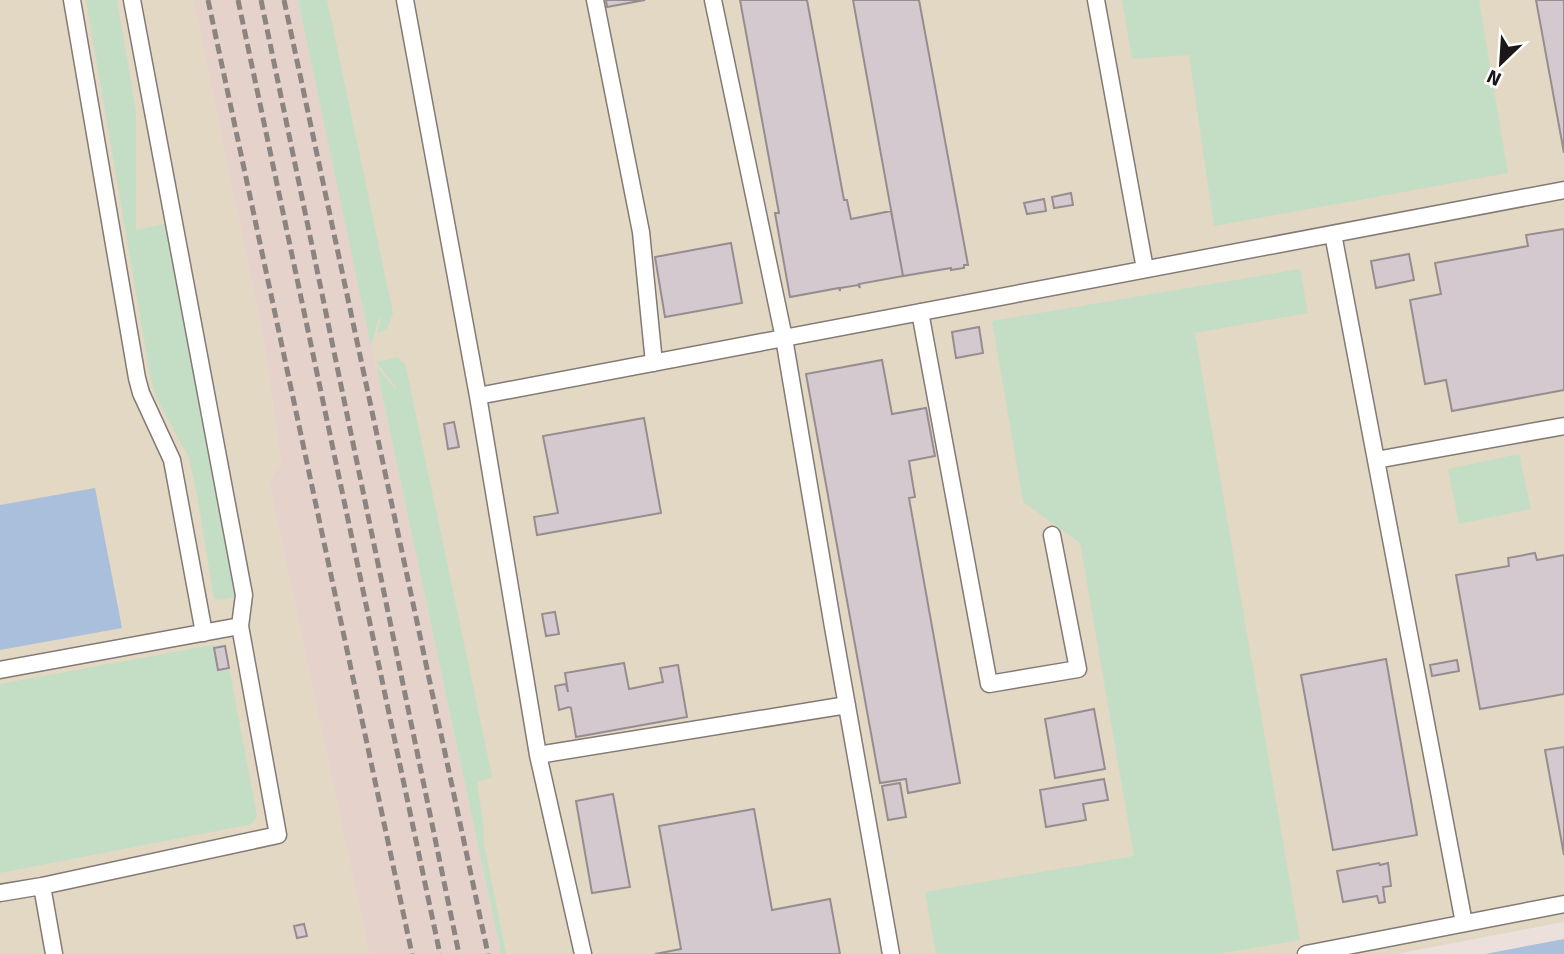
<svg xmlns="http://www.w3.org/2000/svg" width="1564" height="954" font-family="Signika,sans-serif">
<rect width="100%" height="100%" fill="#ece0dc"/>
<path fill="#e2d8c3" d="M0,0H193L262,332L281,460L269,483L369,954H0Z
M298,0H1564V922L1396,954H501Z"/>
<path fill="#e5d2cb" d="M193,0H298L501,954H369L269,483L281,460L262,332Z"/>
<path fill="#c4dec5" d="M86,0H117L136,111V230L165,224L235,597L219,600L214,598L195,483L188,456L156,397L151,380Z
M298,0H327L393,313L387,329L377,333L381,318L379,317L371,346Z
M1122,0H1479L1508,173L1214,226L1189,55L1132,59Z
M1300,269L1308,313L1195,333L1300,940L1217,954H936L925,892L1134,856L1080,543L1023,502L992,321Z
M398,357L403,363H405L492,776L491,778L478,781L477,783L484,827L483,830L484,844L506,954H501L376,366L395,389L396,387L376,362Z
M1519,454L1531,509L1459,524L1448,469Z
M212,645L225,646L257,816L252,824L0,873V684Z"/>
<path fill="#aabfdc" d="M95,488L122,628L0,650V505Z
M1564,939V954H1485Z"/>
<path fill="#d4c9ce" stroke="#978d91" stroke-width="2" d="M606,0H645L607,7Z
M740,0H807L844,200H847L851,219L891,211L903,276L859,284L860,288L858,285L840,288V291L839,288L790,297L775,213H779Z
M853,0H919L968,265H964V268L951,270V268L903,276Z
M1536,0H1564V153Z
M1071,193L1073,205L1054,208L1052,197Z
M1044,199L1046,211L1027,214L1024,203Z
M1564,229V390L1452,411L1446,380L1425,384L1410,300L1441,294L1435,263L1528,246L1526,235Z
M731,243L742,303L665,317L655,257Z
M1409,254L1414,280L1376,288L1371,261Z
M979,327L983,353L956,358L952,332Z
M882,360L892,414L926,408L935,456L909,461L915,497L909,498L960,783L908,793L906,779L880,783L806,374Z
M644,418L661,513L537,535L534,517L558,513L543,436Z
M454,422L459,447L448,449L444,424Z
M1535,553L1537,560L1564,555V694L1480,709L1456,575L1509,566L1508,558Z
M555,612L559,634L546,636L542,614Z
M225,646L229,668L218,670L214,648Z
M1386,659L1417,835L1333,850L1301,675Z
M1457,660L1459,671L1432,676L1430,665Z
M624,663L629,689L663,682L660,668L678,665L687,717L576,737L571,708L569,707L559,710L555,686L566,684L568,692L565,673Z
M1094,709L1105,769L1055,778L1045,719Z
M1564,747V855L1545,750Z
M1104,779L1108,800L1083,804L1086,820L1046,827L1040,790Z
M900,783L906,817L888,820L882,786Z
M613,794L630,887L592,893L576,801Z
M754,809L772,910L830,899L840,954H655L681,949L659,826Z
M1379,863L1380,865L1388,863L1391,886L1383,887L1385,902L1379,903L1377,896L1343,902L1337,871Z
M304,924L307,936L297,938L294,926Z"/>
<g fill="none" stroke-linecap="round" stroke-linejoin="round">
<g stroke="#837975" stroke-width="19">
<path id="service" d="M72,0L137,378L141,393L172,460L204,633
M132,0L244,595L240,626
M405,0L478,396L538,755L583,954
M595,0L641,232L654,363
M713,0L784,338L833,627L891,954
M1096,0L1145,269
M1333,234L1464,923
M920,312L989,684L1078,669L1052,535
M478,396L1564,190
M1376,460L1564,426
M0,670L240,626L278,835L42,886L0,893
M538,755L847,705
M42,886L54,954
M1306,954L1564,904"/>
</g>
<use href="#service" stroke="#fff" stroke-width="16"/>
<path stroke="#8c8481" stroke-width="5" stroke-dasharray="10 5" stroke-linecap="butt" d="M208,0L412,954
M238,0L440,954
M261,0L459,954
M284,0L488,954"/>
</g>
<g transform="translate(1501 63) rotate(205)" stroke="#ffffff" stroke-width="5" paint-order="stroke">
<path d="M0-5L12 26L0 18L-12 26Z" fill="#1b1716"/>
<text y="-10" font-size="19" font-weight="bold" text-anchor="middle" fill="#1b1716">N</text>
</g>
</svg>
